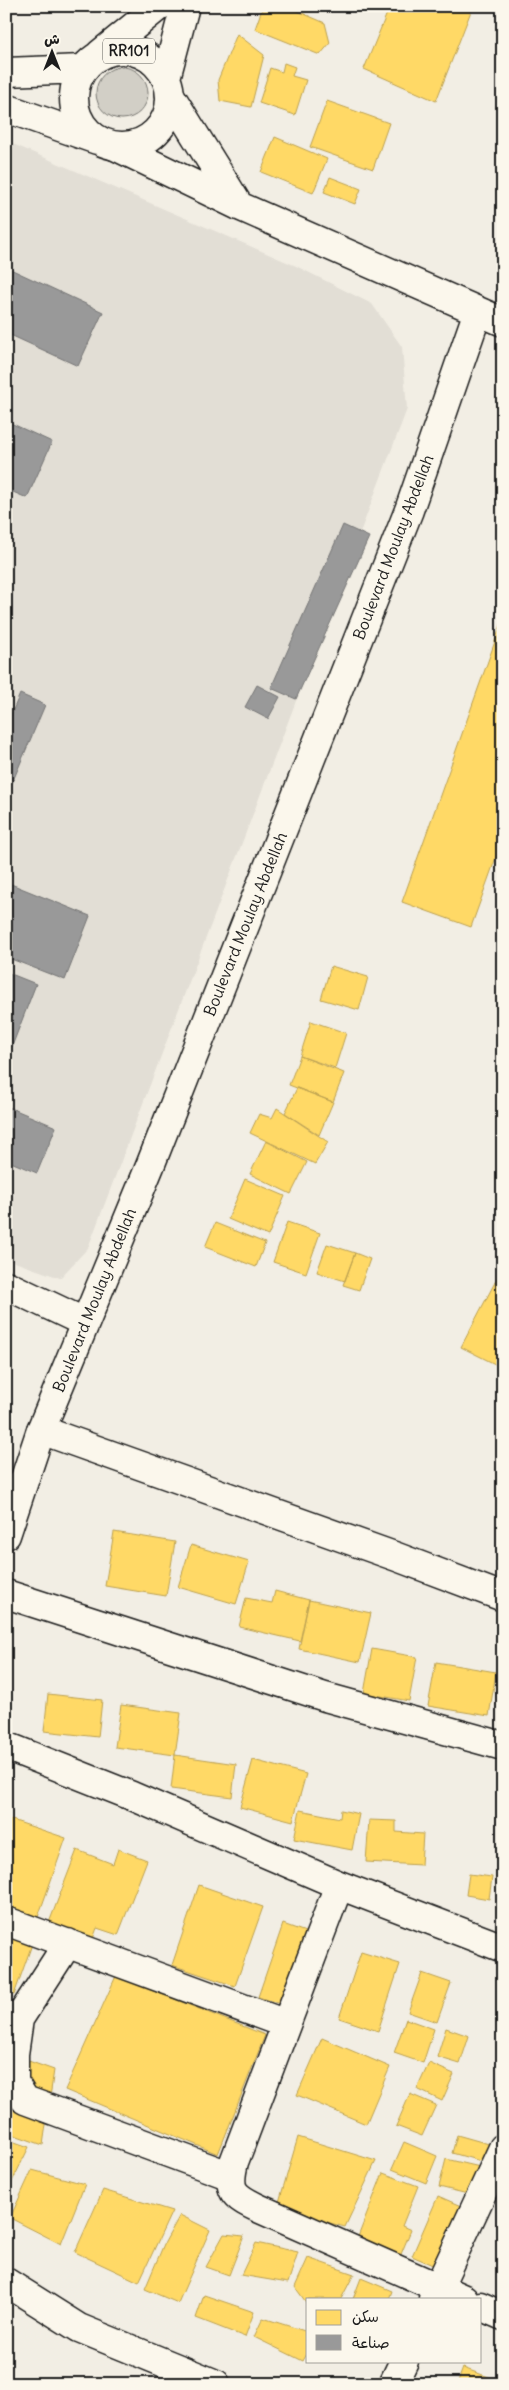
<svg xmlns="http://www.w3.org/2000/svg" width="509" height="2390" font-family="Delius,'Playpen Sans Arabic',sans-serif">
<rect width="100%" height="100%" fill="#f2eee4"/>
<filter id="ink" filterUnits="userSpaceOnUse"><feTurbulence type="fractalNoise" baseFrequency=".02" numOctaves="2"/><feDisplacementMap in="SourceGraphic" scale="10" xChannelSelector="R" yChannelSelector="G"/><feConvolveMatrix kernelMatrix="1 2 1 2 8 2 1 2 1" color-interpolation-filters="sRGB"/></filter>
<g filter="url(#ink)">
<path fill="#e2ded5" d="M6,141L296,266L372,304L402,347L407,409L88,1248L60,1278L6,1259Z"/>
<path fill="#d2cfc6" stroke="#777671" d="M96 93a26 26 0 1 1 52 0a26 26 0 1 1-52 0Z"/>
<path fill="#ffd966" stroke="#bba050" d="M263,6H286L325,23L330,43L320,55L255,29Z
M390,6H473L436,101L364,69Z
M237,34L264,55L251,107L220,101L218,80Z
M284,63L295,67L292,76L306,80L295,115L259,103L270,68L282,72Z
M327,101L389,123L373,169L310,147Z
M275,137L327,159L313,193L261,172Z
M330,177L361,189L355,204L324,192Z
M503,619V838L471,927L402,902Z
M331,966L368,977L359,1010L321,999Z
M311,1021L346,1033L335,1068L300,1056Z
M300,1056L344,1073L333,1102L289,1085Z
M297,1088L333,1102L319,1135L285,1113Z
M277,1108L328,1142L315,1164L250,1133L259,1114L272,1118Z
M266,1141L307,1162L291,1194L250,1174Z
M245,1179L285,1196L268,1236L228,1219Z
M287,1222L320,1233L306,1273L273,1262Z
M215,1223L265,1243L256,1267L205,1247Z
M327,1244L355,1253L345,1281L317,1272Z
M355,1253L370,1259L359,1290L343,1285Z
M503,1267V1368L461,1347Z
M114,1532L175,1542L166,1596L105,1586Z
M191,1545L249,1562L236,1604L178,1587Z
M275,1591L309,1600L300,1641L239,1627L246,1598L272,1603Z
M309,1600L371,1613L360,1662L299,1649Z
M372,1649L417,1657L409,1701L364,1693Z
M436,1662L496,1672L489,1716L428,1706Z
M48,1694L102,1700L98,1737L44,1731Z
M121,1705L181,1713L175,1755L115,1747Z
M175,1755L236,1764L232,1797L171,1789Z
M253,1760L306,1774L293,1821L240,1807Z
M300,1810L340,1818L341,1810L359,1814L352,1850L294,1839Z
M6,1818L66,1838L38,1917L6,1906Z
M369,1820L396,1821V1832L423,1834L421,1865L366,1862Z
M118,1849L147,1860L118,1935L97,1928L91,1944L47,1928L77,1850L113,1864Z
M469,1874L492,1877L489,1899L466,1895Z
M199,1885L263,1907L235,1986L172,1965Z
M6,1923L36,1933L14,1995L6,1992Z
M283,1924L311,1934L284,2005L258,1997Z
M361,1952L400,1964L378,2031L339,2018Z
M422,1973L451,1983L437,2022L408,2012Z
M116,1976L265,2035L218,2154L65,2090Z
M406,2019L434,2029L423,2063L394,2053Z
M446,2028L469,2036L460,2064L437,2057Z
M322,2038L390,2067L366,2124L297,2095Z
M6,2053L54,2070L43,2145L6,2132Z
M429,2063L454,2074L442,2101L417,2089Z
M410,2094L436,2105L422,2136L396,2126Z
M457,2135L489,2144L484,2162L452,2153Z
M298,2137L376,2161L345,2227L277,2209Z
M6,2139L29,2147L6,2194Z
M404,2142L437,2156L426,2183L392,2169Z
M446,2159L480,2167L472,2195L439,2187Z
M32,2170L85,2184L61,2244L10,2218Z
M383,2173L418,2186L402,2226L411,2230L399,2259L356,2242Z
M103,2190L172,2211L139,2282L75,2252Z
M438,2196L470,2210L444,2270L412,2256Z
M180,2215L210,2230L178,2303L145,2289L164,2244Z
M224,2234L244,2236L229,2275L206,2267Z
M256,2243L298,2252L288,2283L241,2275Z
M308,2258L354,2274L341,2299H308V2305L295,2287Z
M361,2278L392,2291L389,2299H353Z
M204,2295L254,2312L245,2337L196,2318Z
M263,2318L308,2332V2352L303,2361L254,2337Z
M463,2368L503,2382V2384H457Z"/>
<path fill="#999" stroke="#747474" d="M6,267L103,312L78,366L6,333Z
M6,421L52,442L27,498L6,489Z
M343,525L369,537L296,699L271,688Z
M257,685L280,697L268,719L245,707Z
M20,694L45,705L12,783L6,780V726Z
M6,882L90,916L65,980L6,957Z
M6,972L36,984L9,1054L6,1053Z
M6,1106L56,1127L37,1173L6,1160Z"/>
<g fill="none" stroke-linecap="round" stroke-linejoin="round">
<g stroke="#1c1c1c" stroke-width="31">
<path id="street" d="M6,1285L84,1322
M41,1430L397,1557L503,1597
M6,1594L325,1697L503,1746
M6,1746L132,1796L339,1885L503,1948
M339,1885L234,2162C227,2191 233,2196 258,2208L464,2299
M6,1921L286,2024
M6,2015L19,2019L14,2054V2082L25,2100L231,2176
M19,2019L68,1943
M433,2299L503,2148
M480,2306L503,2316
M393,2384L404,2361"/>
</g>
<g stroke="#1c1c1c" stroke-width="31">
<path id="secondary" d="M170,95L239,206
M115,146L239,206L503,322
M6,1535L41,1430L150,1166L409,510L478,311
M6,2282L79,2328L216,2384"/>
</g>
<g stroke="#1c1c1c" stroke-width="31">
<path id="primary" d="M74 98a48 48 0 1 1 96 0a48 48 0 1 1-96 0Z
M100,54L159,6
M6,72L83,69
M166,78L185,6
M6,108L97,140"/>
</g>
<use href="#street" stroke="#fbf7ec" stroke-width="28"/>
<use href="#secondary" stroke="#fbf7ec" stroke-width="28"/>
<use href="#primary" stroke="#fbf7ec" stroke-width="28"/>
</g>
</g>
<g text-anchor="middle" stroke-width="5" stroke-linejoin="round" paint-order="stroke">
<rect fill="#fbf7ec" stroke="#5f5e5a" stroke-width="1" x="103" y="38.5" width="52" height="25" rx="4"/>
<g font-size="15" font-weight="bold" fill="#1c1c1c">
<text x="129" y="56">RR101</text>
</g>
<g font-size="16" fill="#1c1c1c" stroke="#fbf7ec">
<text transform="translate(393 547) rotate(-69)" y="6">Boulevard Moulay Abdellah</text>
<text transform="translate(245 924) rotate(-68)" y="6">Boulevard Moulay Abdellah</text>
<text transform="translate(94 1300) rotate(-68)" y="6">Boulevard Moulay Abdellah</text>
</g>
</g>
<rect width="509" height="2390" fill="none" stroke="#fbf7ec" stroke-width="25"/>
<rect x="12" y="12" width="484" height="2365" fill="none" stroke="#1c1c1c" stroke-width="2" filter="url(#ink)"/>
<rect x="306" y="2298" width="175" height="65" fill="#fbf7ec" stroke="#a29f99"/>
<rect x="316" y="2310" width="25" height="15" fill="#ffd966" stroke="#a29f99"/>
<text x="352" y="2322" font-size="15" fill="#1c1c1c">سكن</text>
<rect x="316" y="2335" width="25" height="15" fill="#999999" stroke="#a29f99"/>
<text x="352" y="2348" font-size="15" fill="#1c1c1c">صناعة</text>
<g transform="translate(52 52)" stroke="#fbf7ec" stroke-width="4" paint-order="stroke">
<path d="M0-4L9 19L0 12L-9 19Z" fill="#1c1c1c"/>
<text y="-8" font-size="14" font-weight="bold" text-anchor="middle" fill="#1c1c1c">ش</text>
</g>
</svg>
